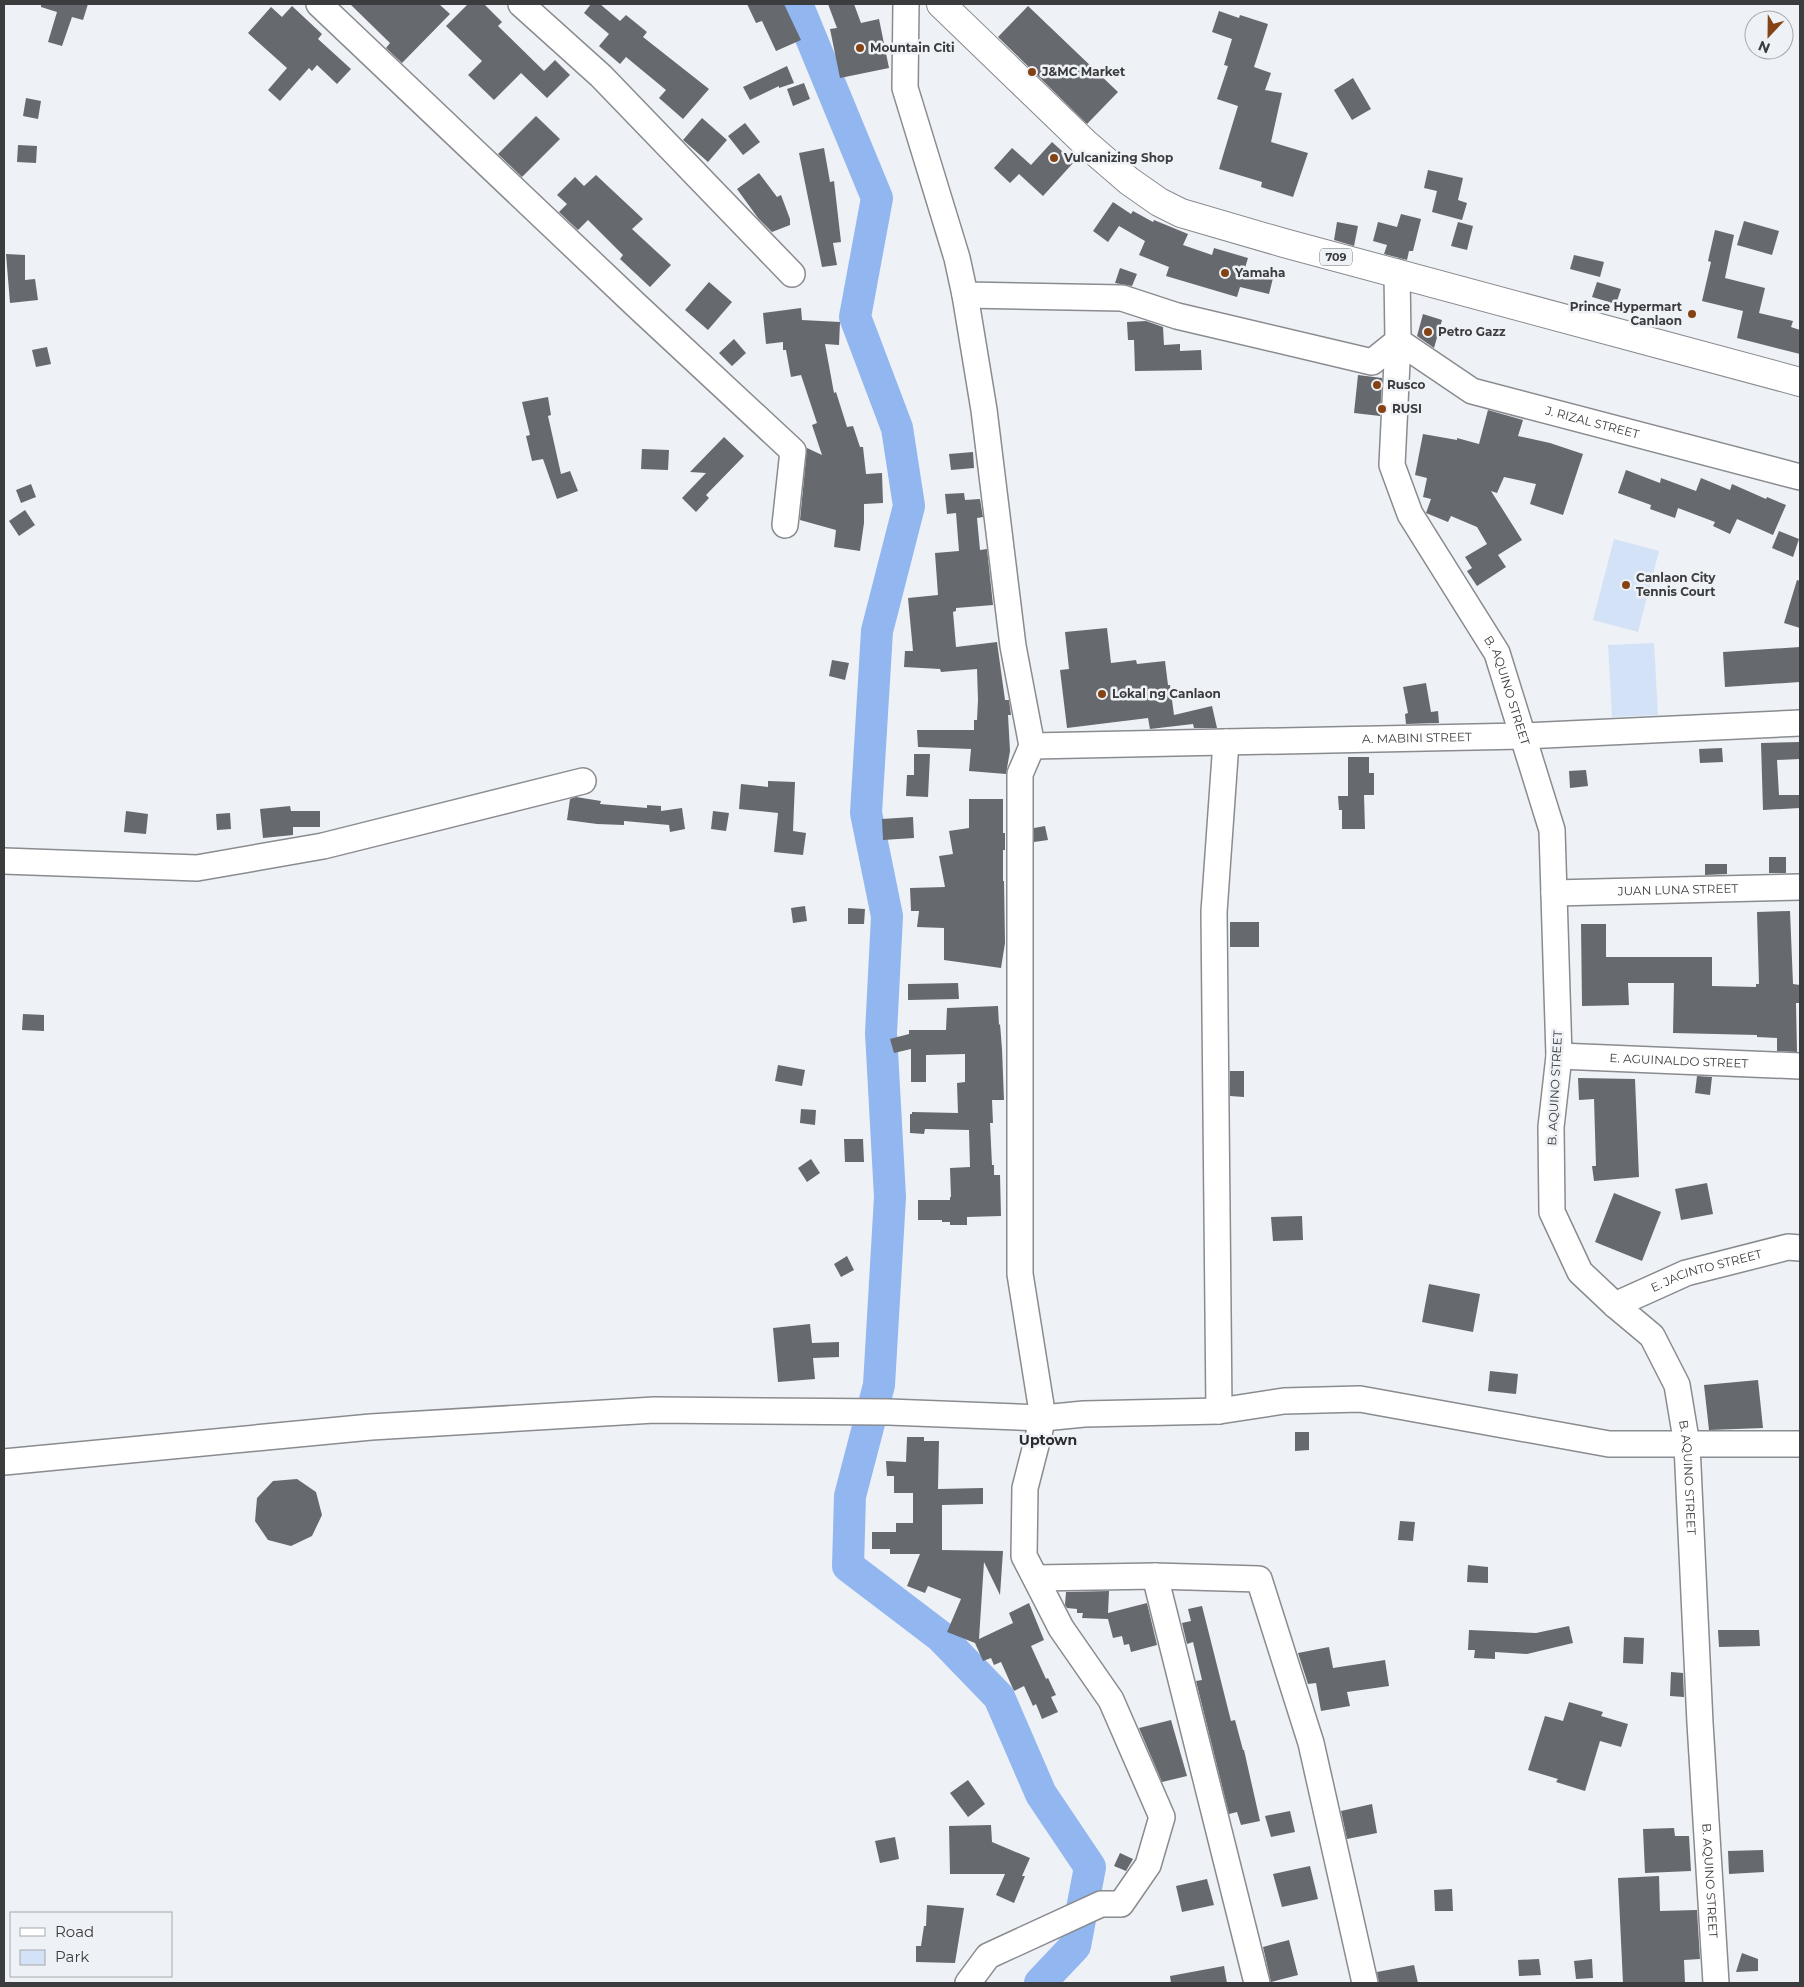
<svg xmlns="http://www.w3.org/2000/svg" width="1804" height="1987" font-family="Montserrat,sans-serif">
<rect width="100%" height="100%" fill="#eef1f5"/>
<path fill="#d4e2f7" d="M1614,539L1659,551L1638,632L1593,620Z
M1654,643L1658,715L1612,717L1608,645Z"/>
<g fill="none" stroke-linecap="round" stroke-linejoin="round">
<path stroke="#92b7f0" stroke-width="32" d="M797,4L877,198L855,317L897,428L909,506L877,631L866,813L887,916L881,1033L890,1197L879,1385L850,1496L848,1566L940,1636L999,1697L1041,1794L1090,1867L1075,1946L1040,1983"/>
</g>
<path fill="#66696d" d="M41,4H88L83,20L72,17L62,46L48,42L57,12L41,7Z
M350,4H439L450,14L402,63L386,48L390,43Z
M468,4H484L502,22L498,26L544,71L555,60L570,75L547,98L521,73L494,100L468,75L482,61L446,26Z
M591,4H600L620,21L626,15L647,32L643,37L709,89L683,119L659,98L666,90L626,57L620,64L599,46L609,34L584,13Z
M747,4H784L801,40L776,51L762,21L756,23Z
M828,4H854L861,23L879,19L889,68L840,78L830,29L837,28Z
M292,6L322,34L318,39L351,69L337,84L317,65L312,71L309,68L280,101L268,90L287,68L248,33L271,7L282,17Z
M1028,6L1118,92L1087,124L998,37Z
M1219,11L1239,18L1240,15L1268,24L1254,67L1271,73L1265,90L1282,93L1271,142L1308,153L1293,197L1261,187L1262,182L1219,169L1238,106L1217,99L1228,66L1224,65L1232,39L1212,32Z
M787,66L794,83L779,88V86L750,100L743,87Z
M1353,78L1371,109L1352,120L1334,90Z
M804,83L810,99L793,106L787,89Z
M26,98L41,101L38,119L23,116Z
M536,116L560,139L522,177L498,154Z
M702,118L727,140L708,162L683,140Z
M745,123L760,142L743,155L728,136Z
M1052,142L1074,162L1043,196L1019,174L1010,183L994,168L1012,148L1031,165Z
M18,145L37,146L36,163L17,162Z
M824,148L830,182L834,181L841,242L833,243L837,265L822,267L799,153Z
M1428,170L1463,178L1458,200L1467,203L1462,220L1432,212L1437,191L1424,188Z
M759,173L777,197L781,195L790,219V225L772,232L758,218L737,189Z
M596,175L643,219L632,229L671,265L650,287L620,259L623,255L588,220L578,230L559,212L567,204L557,195L575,177L584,186Z
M1113,202L1131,214L1133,211L1153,222L1154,220L1188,234L1183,245L1212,255L1214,248L1248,258L1245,268L1274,274L1269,294L1240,287L1237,297L1166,276L1169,267L1139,255L1145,241L1119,226L1108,242L1093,231Z
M1401,214L1421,219L1413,251H1409L1407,260L1384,254L1387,245L1373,241L1378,222L1397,227Z
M1744,221L1779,231L1772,255L1737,245Z
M1337,222L1358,226L1354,246L1334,240Z
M1458,222L1473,226L1467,250L1451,246Z
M1715,230L1734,235L1725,278L1765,288L1759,313L1793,321L1791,327L1800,330V354L1737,338L1743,311L1702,301L1711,262L1708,261Z
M6,254L25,255V280L35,279L38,300L10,303Z
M1574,255L1604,262L1600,277L1570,269Z
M1120,268L1137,274L1132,286L1115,283Z
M709,282L732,302L708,330L685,310Z
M1597,282L1621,289L1616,304L1592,297Z
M801,308L802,320L840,322L839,345L825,344L834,393L836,392L847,427L853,426L860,447H863L866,474L882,473L883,503L864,504V523L860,551L834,547L836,530L800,520L807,448L822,455L812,425L817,423L801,375L791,377L786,350H783V342L766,344L763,313Z
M1423,314L1442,320L1434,348L1417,336Z
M1146,321L1163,327L1164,345L1180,344V351L1201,350L1202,370L1135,371L1134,340H1128L1127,322Z
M734,339L746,353L732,366L719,353Z
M47,347L51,364L36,367L32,350Z
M1358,375L1382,378L1380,416L1354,413Z
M548,397L551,415L548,416L561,474L570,471L578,491L557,499L543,459L532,461L526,436L530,435L522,402Z
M1488,410L1523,420L1518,436L1550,443L1583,454L1563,515L1530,504L1536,484L1504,477L1497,493L1491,491L1522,540L1498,555L1506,567L1477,586L1467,571L1472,568L1465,557L1487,544L1477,527L1451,516L1448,522L1426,513L1431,499L1423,497L1427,478L1415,475L1423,434L1457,440V438L1479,444Z
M724,437L744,456L706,495L709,498L696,512L682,498L706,473L690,472Z
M642,449L669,450L668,470L641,469Z
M973,452L974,468L951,470L949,454Z
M1626,470L1660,483L1661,478L1696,491L1701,478L1730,490L1732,484L1766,499L1767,497L1786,505L1773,535L1737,519L1730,534L1713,526L1715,522L1678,508L1675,518L1650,509L1651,505L1618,493Z
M31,484L36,497L21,503L16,490Z
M964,493L965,500L980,499L983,517L977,518L980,550L987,549L993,605L956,608V611L953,612L956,647L997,642L1005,700H1009L1011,715H1008L1010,751L1006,774L969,771L971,749L918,747L917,730H974V720H977L978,700L977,669L941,672L940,669L904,667L905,651H913L908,598L938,595L935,553L959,551L956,513L947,514L945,494Z
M25,510L35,525L19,536L9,521Z
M1779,531L1799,539L1793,557L1772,548Z
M1797,580L1800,581V628L1784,623Z
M1107,628L1111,663L1136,660L1137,664L1165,661L1168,685H1170L1174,715L1212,706L1217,728H1194L1193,724L1150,729L1148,718L1067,728L1060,670L1069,669L1065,632Z
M1800,647V682L1725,687L1723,652Z
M832,660L849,663L845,680L829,676Z
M1426,683L1431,712L1438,711L1439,723L1406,724L1405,714L1408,713L1403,687Z
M1800,742V759L1777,760L1779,795H1800V808L1763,810L1761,743Z
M1722,748L1723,762L1700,763L1699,749Z
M914,754H930L928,797L906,796L907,775H914Z
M1348,757H1369V773H1374V795H1364L1365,829H1342V810H1339L1338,796H1348Z
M1586,770L1588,786L1570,788L1569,771Z
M768,781L795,782L793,831L806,833L803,855L774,852L778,813L739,809L741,784L768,787Z
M576,797L601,801L600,804L647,808V805L661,806V811L682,808L685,829L670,832L669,825L624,821V825L597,824L567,820L570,799Z
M969,799H1003V833H1005V850H1003V881H1004L1005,943L1001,968L944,960V928L917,927L919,911H911L910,888L945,887L939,856L953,854L949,831L969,828Z
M290,806L291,811H320V827H293V835L263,838L260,809Z
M126,811L148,814L146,834L124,832Z
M713,811L729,813L726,831L711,829Z
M230,813L231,829L217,830L216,814Z
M913,817L914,838L883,840L882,819Z
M1045,826L1048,840L1034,842V828Z
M1769,857H1786V873H1769Z
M1705,864H1727V874L1705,875Z
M805,906L807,921L793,923L791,908Z
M848,908L865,909L864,924H848Z
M1790,911L1793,984L1800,985V1003H1796L1797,1052L1777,1051V1038L1757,1037V1035L1673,1033L1674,983H1628L1629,1005L1582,1006L1581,924H1606V957H1712V986L1756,987V984H1759L1757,912Z
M1230,922H1259V947H1230Z
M958,983L959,999L908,1000V984Z
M998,1006L999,1025L1000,1024L1002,1049L1004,1100H992L993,1123H990L992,1165H994V1175H1000L1001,1216L967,1217V1225H950V1222H942V1220H918V1200H950V1197H951L950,1168L970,1167L969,1130L925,1129L924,1134L910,1133V1114H912V1112L958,1113L957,1083L965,1082V1054L926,1055V1082H911V1049L894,1053L890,1039L909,1034V1030H946L947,1008Z
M23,1014L44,1015V1031L22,1030Z
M778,1065L805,1070L802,1086L775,1081Z
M1230,1071H1244V1097L1230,1096Z
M1697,1076L1712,1077L1710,1095L1695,1093Z
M1578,1078L1635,1079L1639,1177L1594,1181L1592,1166H1596L1594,1099L1579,1100Z
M801,1109L816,1110L815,1125L800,1123Z
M844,1139H863L864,1162H845Z
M811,1159L820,1173L807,1182L798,1168Z
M1707,1183L1713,1214L1681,1220L1675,1189Z
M1614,1193L1661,1212L1642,1261L1595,1242Z
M1302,1216L1303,1240L1273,1241L1271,1217Z
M847,1256L854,1270L841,1277L834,1264Z
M1429,1284L1480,1294L1473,1332L1422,1322Z
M810,1324L812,1343L839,1342V1357L813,1358L815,1379L778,1382L773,1328Z
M1490,1371L1518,1374L1516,1394L1488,1391Z
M1758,1380L1763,1428L1709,1430L1704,1385Z
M1295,1432H1309V1450L1295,1451Z
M907,1437H924V1441H939L938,1489L983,1488V1504L942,1505V1550L1003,1551L1000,1595L984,1562L979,1639L1013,1623L1009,1613L1029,1603L1044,1640L1031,1646L1046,1679L1048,1678L1056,1695L1051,1697L1058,1712L1042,1719L1036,1704L1033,1706L1024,1686L1014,1691L1001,1662L994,1665L991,1658L983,1661L975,1643L947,1632L961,1599L928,1586L925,1593L907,1586L920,1554H890V1549H872V1532H896V1523H913V1493H894V1476H887L886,1461L906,1462Z
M297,1479L316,1492L322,1515L312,1536L291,1546L268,1540L255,1521L257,1498L273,1481Z
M1400,1521L1415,1522L1413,1541L1398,1540Z
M1468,1565L1488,1567V1583L1467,1582Z
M1109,1591L1108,1613L1147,1603L1157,1645L1131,1652L1129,1644L1124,1645L1122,1636L1113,1638L1108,1619L1082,1618L1083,1613H1077V1609L1067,1608L1065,1605L1066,1592Z
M1202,1606L1231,1721L1235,1720L1243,1750H1244L1260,1821L1241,1825L1237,1812L1229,1814L1196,1681L1202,1680L1193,1642L1187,1644L1182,1623L1191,1621L1188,1609Z
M1569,1626L1573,1643L1527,1654L1495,1652V1659L1474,1658L1475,1650H1468L1469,1630L1536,1633Z
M1718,1630H1759L1760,1646L1719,1647Z
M1624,1637L1644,1638L1643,1664L1623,1663Z
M1329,1647L1333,1668L1385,1660L1389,1686L1347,1692L1350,1706L1321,1711L1316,1683L1308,1684L1298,1653Z
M1671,1672L1683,1673L1684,1697L1670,1696Z
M1569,1702L1603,1712L1601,1716L1628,1724L1621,1747L1600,1741L1585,1791L1556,1782L1558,1779L1528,1770L1545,1716L1563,1721Z
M1171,1720L1187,1776L1162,1782L1139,1728Z
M968,1780L985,1804L968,1817L950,1793Z
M1372,1804L1377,1833L1347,1839L1341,1811Z
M1290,1811L1295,1832L1271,1837L1265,1816Z
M991,1825L992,1842L1030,1858L1022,1876H1025L1014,1903L996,1895L1005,1874H950L949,1826Z
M1674,1828L1675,1836H1689L1691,1871L1645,1873L1643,1829Z
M895,1837L899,1859L880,1863L875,1841Z
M1763,1850L1764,1872L1729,1874L1728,1851Z
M1120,1853L1133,1859L1126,1871L1114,1866Z
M1310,1866L1318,1899L1282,1907L1273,1874Z
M1659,1876L1660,1911L1697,1910L1700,1959L1684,1960L1685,1983H1623L1618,1878Z
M1207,1879L1214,1905L1182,1912L1176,1886Z
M1452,1889L1453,1911H1435L1434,1890Z
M927,1905L964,1908L955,1963L916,1962V1946H921L924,1926H926Z
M1289,1940L1298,1975L1271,1982L1263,1947Z
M1742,1953L1758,1959V1971L1736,1972Z
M1539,1959L1541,1975L1519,1976L1518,1960Z
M1592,1959L1593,1978L1576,1979L1574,1961Z
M1414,1965L1418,1983H1379L1377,1972Z
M1224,1966L1227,1983H1171L1170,1976Z"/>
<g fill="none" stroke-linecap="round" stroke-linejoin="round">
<g stroke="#898b8f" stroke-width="28">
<g id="minor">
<path d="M319,4L636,305L793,451L785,525"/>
<path d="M521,4L601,76L792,274"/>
<path id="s1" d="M906,4L905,88L957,258L965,295L1122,298L1177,316L1372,362L1398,341L1472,391L1800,477"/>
<path id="s2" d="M1397,272L1398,341L1392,465L1410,514L1497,653L1552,830L1559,1056L1551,1127L1552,1212L1580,1272L1615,1305L1652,1336L1677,1385L1687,1445L1700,1723L1716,1983"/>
<path d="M965,295L984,410L1013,646L1032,746L1020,774V1274L1043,1418L1025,1488L1024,1556L1061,1628L1111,1700L1162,1817L1148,1865L1121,1904H1101L988,1956L968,1983"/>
<path id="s3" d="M1032,746L1522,736L1800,723"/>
<path d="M4,861L197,868L323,846L583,781"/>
<path id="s4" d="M1554,893L1800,887"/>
<path id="s5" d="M1559,1056L1800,1066"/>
<path id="s6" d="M1615,1305L1686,1273L1788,1247L1800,1248"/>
<path d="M1219,1411L1214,912L1226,742"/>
<path d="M4,1462L371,1427L654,1410L889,1412L1043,1418L1084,1414L1219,1411L1284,1401L1360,1399L1609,1444H1800"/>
<path d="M1155,1576L1257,1983"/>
<path d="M1036,1578L1155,1576L1259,1579L1311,1743L1365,1983"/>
</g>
</g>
<g stroke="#898b8f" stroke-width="30">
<path id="major" d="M941,4L1085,143L1129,181L1159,202L1181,213L1284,243L1800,382"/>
</g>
<use href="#minor" stroke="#fff" stroke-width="25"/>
<use href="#major" stroke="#fff" stroke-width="28"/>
</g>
<g fill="#854214" stroke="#eef1f5" stroke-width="2">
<circle cx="860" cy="48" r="5"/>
<circle cx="1032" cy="72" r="5"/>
<circle cx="1054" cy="158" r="5"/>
<circle cx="1225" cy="273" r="5"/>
<circle cx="1692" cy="314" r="5"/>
<circle cx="1428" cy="332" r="5"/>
<circle cx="1377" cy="385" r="5"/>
<circle cx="1382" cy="409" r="5"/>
<circle cx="1626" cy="585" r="5"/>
<circle cx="1102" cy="694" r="5"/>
</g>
<g text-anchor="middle" stroke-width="5" stroke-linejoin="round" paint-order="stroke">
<rect fill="#eef1f5" stroke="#717275" stroke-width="1" x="1320" y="248.5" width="32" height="17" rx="4"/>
<g font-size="11" font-weight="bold" fill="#3b3c3e">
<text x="1336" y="261">709</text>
</g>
<g font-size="12" font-weight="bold" fill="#3b3c3e" stroke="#eef1f5" text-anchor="start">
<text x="870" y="52">Mountain Citi</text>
<text x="1042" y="76">J&amp;MC Market</text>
<text x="1064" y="162">Vulcanizing Shop</text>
<text x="1235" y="277">Yamaha</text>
<text x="1682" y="311" text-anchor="end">Prince Hypermart<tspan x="1682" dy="14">Canlaon</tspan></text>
<text x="1438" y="336">Petro Gazz</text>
<text x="1387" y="389">Rusco</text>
<text x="1392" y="413">RUSI</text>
<text x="1636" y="582">Canlaon City<tspan x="1636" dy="14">Tennis Court</tspan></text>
<text x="1112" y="698">Lokal ng Canlaon</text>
</g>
<g font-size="12" fill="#3b3c3e" stroke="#eef1f5">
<text dy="4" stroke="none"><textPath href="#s1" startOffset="962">J. RIZAL STREET</textPath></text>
<text dy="4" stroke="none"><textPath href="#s2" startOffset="448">B. AQUINO STREET</textPath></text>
<text dy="4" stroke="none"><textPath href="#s3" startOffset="385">A. MABINI STREET</textPath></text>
<text dy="4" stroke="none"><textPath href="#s4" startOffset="124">JUAN LUNA STREET</textPath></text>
<text dy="4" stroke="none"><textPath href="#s5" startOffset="120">E. AGUINALDO STREET</textPath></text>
<text transform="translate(1555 1088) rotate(-87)" y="4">B. AQUINO STREET</text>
<text dy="4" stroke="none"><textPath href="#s6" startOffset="98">E. JACINTO STREET</textPath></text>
<text dy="4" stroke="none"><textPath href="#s2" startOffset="1288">B. AQUINO STREET</textPath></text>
<text dy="4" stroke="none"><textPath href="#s2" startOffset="1692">B. AQUINO STREET</textPath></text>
</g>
<g font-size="14" font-weight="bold" fill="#2a2c2f" stroke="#eef1f5">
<text x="1048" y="1445">Uptown</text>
</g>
</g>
<rect width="1804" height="1987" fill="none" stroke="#3b3c3e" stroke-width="10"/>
<rect x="10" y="1912" width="162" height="65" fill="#eef1f5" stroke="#a6a9ac"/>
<rect x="20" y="1928" width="25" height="8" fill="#ffffff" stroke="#a6a9ac"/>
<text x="55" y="1937" font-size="15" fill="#3b3c3e">Road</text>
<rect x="20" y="1950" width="25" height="15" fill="#d4e2f7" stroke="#a6a9ac"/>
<text x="55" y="1962" font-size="15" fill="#3b3c3e">Park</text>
<g transform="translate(1769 35) rotate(202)"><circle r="24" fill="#eef1f5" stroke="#a6a9ac"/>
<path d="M0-4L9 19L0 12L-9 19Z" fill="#854214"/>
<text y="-8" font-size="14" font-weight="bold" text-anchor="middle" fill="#3b3c3e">N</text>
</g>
</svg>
